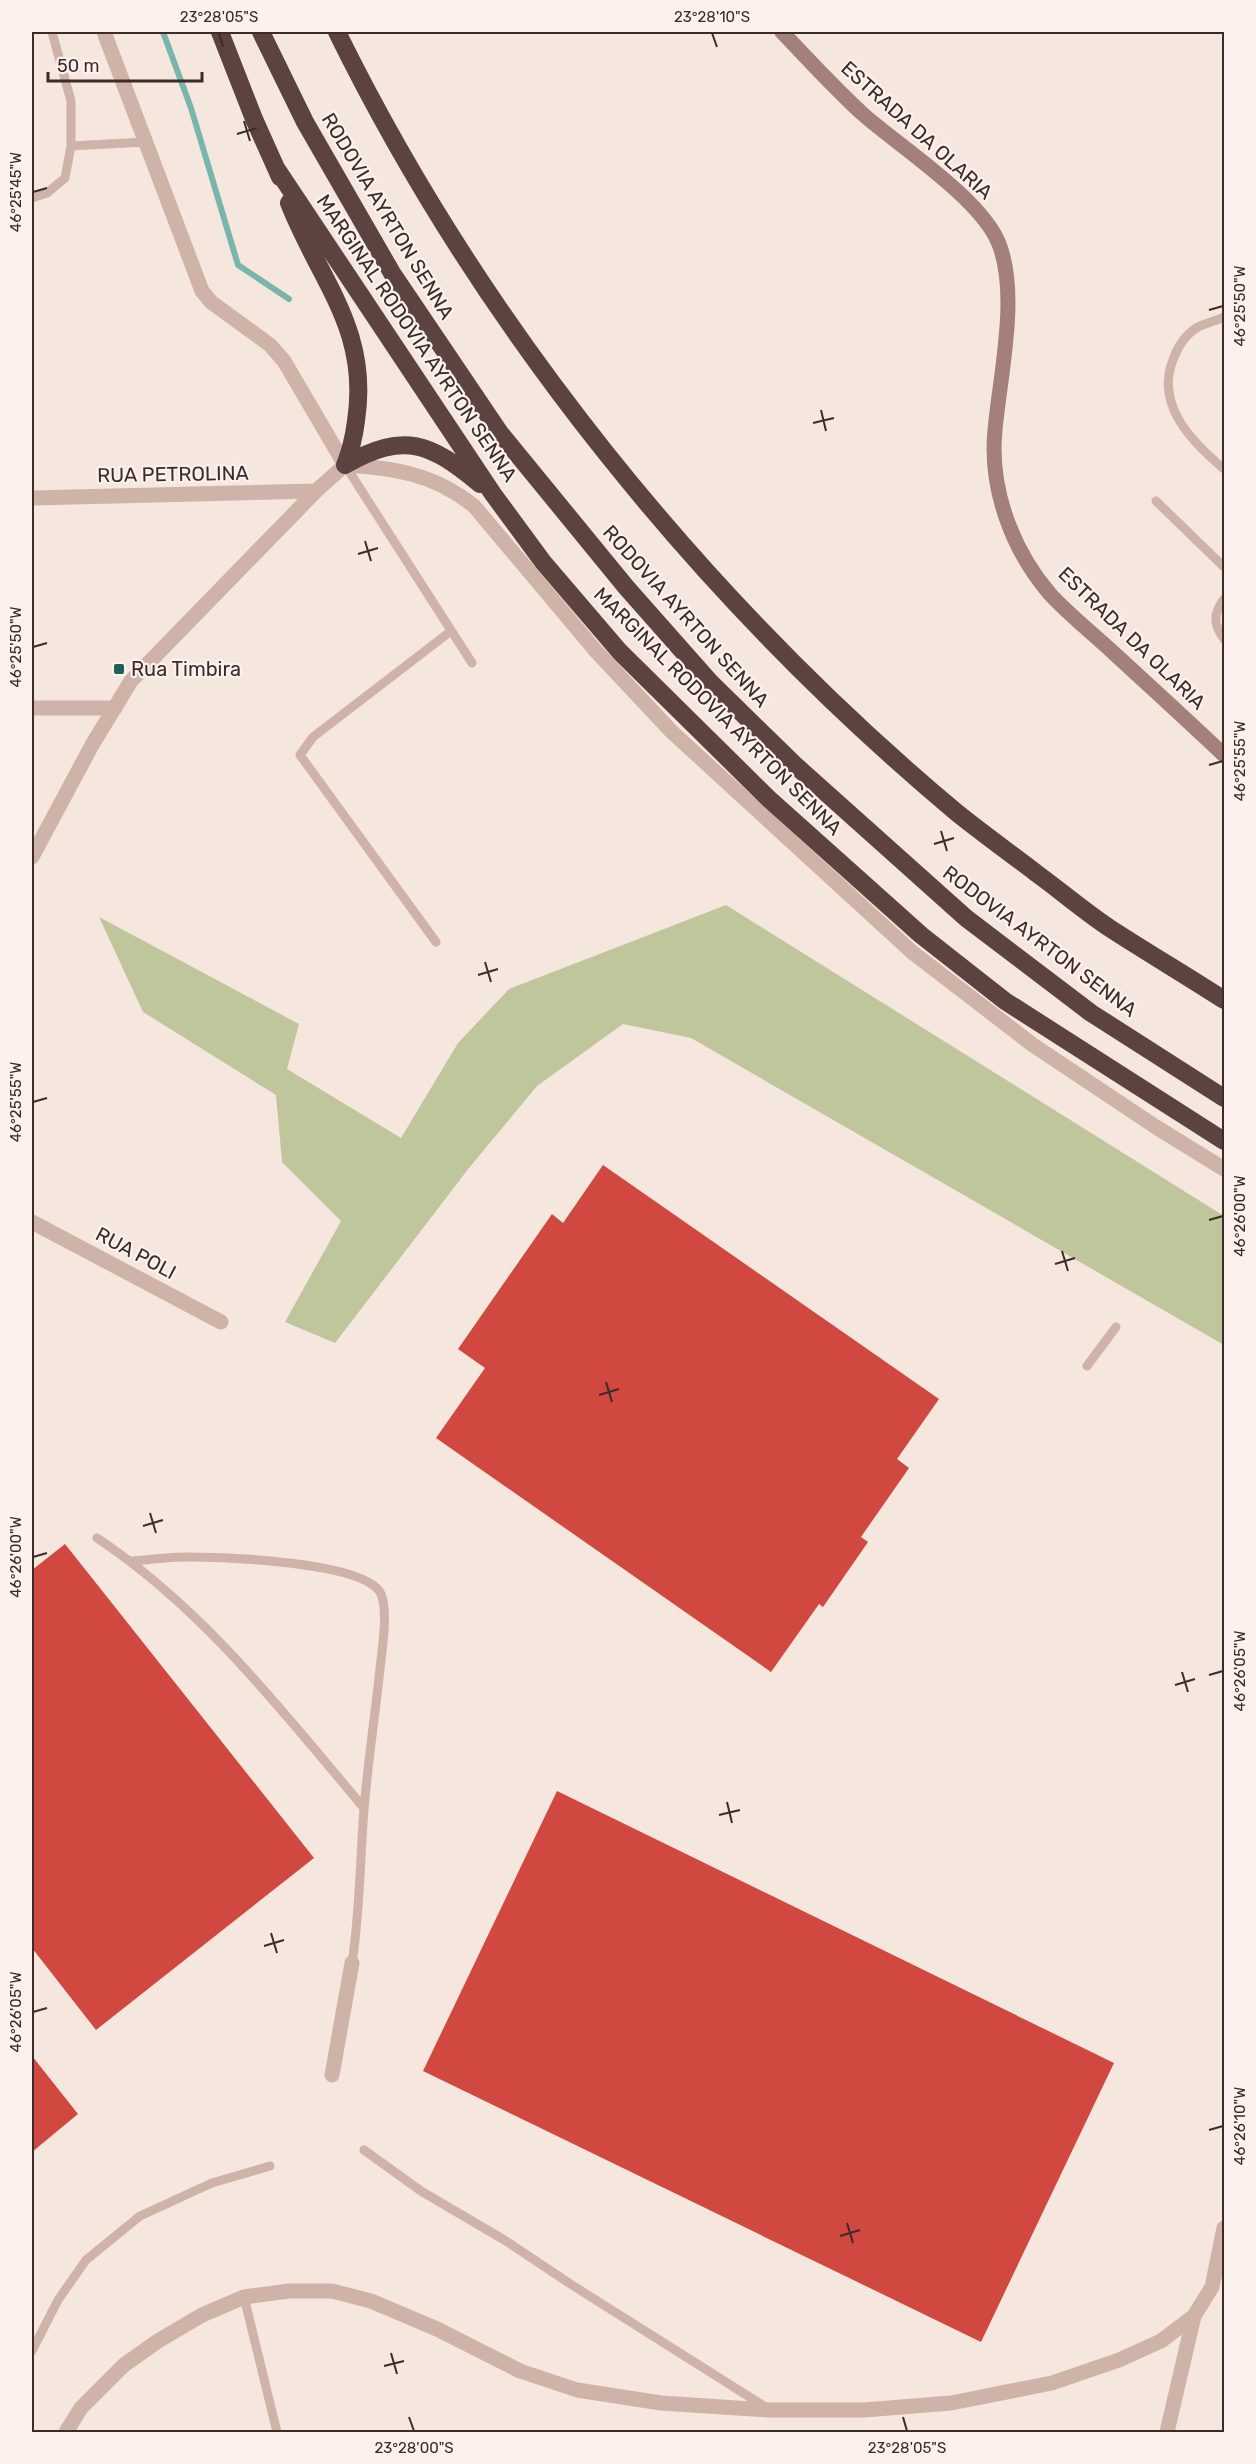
<svg xmlns="http://www.w3.org/2000/svg" width="1256" height="2464" font-family="Rubik,sans-serif">
<rect width="100%" height="100%" fill="#f5e6de"/>
<path fill="#c0c69c" d="M726,905L1224,1216V1345L691,1038L623,1024L537,1086L469,1168L335,1343L285,1322L341,1221L282,1162L276,1095L143,1012L99,917L299,1024L287,1069L401,1138L458,1043L509,989Z"/>
<g fill="none" stroke-linecap="round" stroke-linejoin="round">
<path stroke="#7ab5ac" stroke-width="6" d="M163,32L191,108L238,265L289,299"/>
</g>
<path fill="#d14840" d="M603,1165L939,1399L897,1459L909,1468L861,1537L868,1542L823,1607L819,1604L771,1672L436,1438L485,1368L458,1349L552,1214L563,1223Z
M65,1544L314,1858L96,2030L32,1948V1570Z
M557,1791L1114,2063L981,2342L423,2071Z
M32,2056L78,2114L32,2152Z"/>
<g fill="none" stroke-linecap="round" stroke-linejoin="round">
<path stroke="#cfb3a8" stroke-width="9" d="M71,146L145,142
M32,198L47,193L65,178L71,146V101L52,32
M1224,317C1216,321 1206,323 1198,327C1186,334 1177,347 1173,360C1155,405 1192,442 1224,469
M345,465L472,663
M1156,501L1224,567
M1224,599C1213,614 1213,624 1224,639
M436,942L300,755L313,737L451,631
M1087,1366L1116,1327
M97,1538C204,1609 282,1711 364,1808
M132,1561C151,1560 172,1556 191,1557C226,1557 361,1562 380,1592C389,1608 382,1650 380,1669C375,1715 368,1762 364,1809C360,1860 360,1912 352,1963
M364,2150L421,2191L506,2241L572,2285L767,2408
M244,2297L277,2432
M32,2351L58,2300L86,2260L140,2216L212,2183L270,2166"/>
<path stroke="#cfb3a8" stroke-width="15" d="M104,32L202,291L211,302L270,345L284,361L345,465
M32,498L316,491
M32,708H115
M32,1222L221,1322
M332,2075L352,1963
M1167,2432L1194,2316"/>
<path stroke="#cfb3a8" stroke-width="15" d="M32,857L92,745L131,681L316,491L345,465C395,468 434,474 474,506L595,650L672,732L912,952L1033,1045L1156,1127L1224,1169
M66,2432L81,2408L124,2365L158,2341L202,2315L244,2297L289,2291H332L371,2301L437,2329L520,2371L577,2390L661,2403L769,2410H864L951,2403L1052,2383L1119,2360L1161,2341L1194,2316L1212,2287L1224,2228"/>
<path stroke="#a38079" stroke-width="15" d="M782,32C809,60 836,90 865,116C902,148 982,200 999,244C1019,295 1000,375 995,430C989,488 1012,550 1050,594C1070,616 1095,635 1117,656C1153,689 1189,722 1224,755"/>
<path stroke="#5d433f" stroke-width="18" d="M220,32L254,119L280,177
M261,32L305,122L392,273L500,433L626,587L710,682L795,765L966,918L1091,1013L1224,1098
M337,32C482,327 704,601 956,812C982,833 1010,853 1036,873C1061,891 1085,912 1111,929C1148,953 1187,976 1224,1000
M276,168L493,494L543,562L620,652L769,799L921,935L1005,1001L1224,1141
M289,203C320,282 370,329 356,421C354,437 351,450 345,465
M345,465C405,431 430,443 480,484"/>
</g>
<path fill="none" stroke="#3b2b29" stroke-width="2" d="M219,33L223,47M712,33L717,47M244,121L250,141M237,134L257,128M33,192L47,188M1209,310L1223,306M821,410L826,431M813,423L834,418M365,541L371,561M358,554L378,548M33,647L47,643M1209,765L1223,761M941,831L947,851M934,844L954,838M485,962L491,982M478,975L498,969M33,1102L47,1098M1209,1220L1223,1216M1062,1251L1068,1271M1055,1264L1075,1258M606,1382L612,1402M599,1395L619,1389M150,1513L156,1533M143,1526L163,1520M33,1557L47,1553M1182,1672L1188,1692M1209,1675L1223,1671M1175,1685L1195,1679M727,1802L732,1823M719,1815L740,1810M271,1933L277,1953M264,1946L284,1940M33,2012L47,2008M1209,2130L1223,2126M847,2223L853,2243M840,2236L860,2230M391,2353L397,2374M384,2366L404,2361M409,2417L414,2431M903,2417L907,2431"/>
<rect fill="#1a6158" stroke="#fcf1ec" stroke-width="2" x="113" y="663" width="12" height="12" rx="3"/>
<g text-anchor="middle" stroke-width="4.5" stroke-linejoin="round" paint-order="stroke">
<g font-size="20" fill="#3b2b29" stroke="#fcf1ec">
<text transform="translate(917 130) rotate(42)" y="7">ESTRADA DA OLARIA</text>
<text transform="translate(388 216) rotate(59)" y="7">RODOVIA AYRTON SENNA</text>
<text transform="translate(417 338) rotate(56)" y="7">MARGINAL RODOVIA AYRTON SENNA</text>
<text transform="translate(173 474) rotate(-1)" y="7">RUA PETROLINA</text>
<text transform="translate(686 616) rotate(48)" y="7">RODOVIA AYRTON SENNA</text>
<text transform="translate(1132 638) rotate(44)" y="7">ESTRADA DA OLARIA</text>
<text transform="translate(718 711) rotate(45)" y="7">MARGINAL RODOVIA AYRTON SENNA</text>
<text transform="translate(1040 941) rotate(37)" y="7">RODOVIA AYRTON SENNA</text>
<text transform="translate(136 1253) rotate(28)" y="7">RUA POLI</text>
</g>
<g font-size="20" fill="#3b2b29" stroke="#fcf1ec" text-anchor="start">
<text x="131" y="676">Rua Timbira</text>
</g>
</g>
<rect width="1256" height="2464" fill="none" stroke="#fcf1ec" stroke-width="66"/>
<path d="M48 72v9h154v-9" fill="none" stroke="#3b2b29" stroke-width="3"/>
<text x="57" y="72" font-size="18" fill="#3b2b29" stroke="#fcf1ec" stroke-width="4.5" paint-order="stroke">50 m</text>
<rect x="33" y="33" width="1190" height="2398" fill="none" stroke="#3b2b29" stroke-width="2"/>
<g font-size="15" text-anchor="middle" fill="#3b2b29">
<text x="219" y="22">23°28'05"S</text>
<text x="712" y="22">23°28'10"S</text>
<text transform="translate(16 192) rotate(-90)" y="5">46°25'45"W</text>
<text transform="translate(1240 306) rotate(-90)" y="5">46°25'50"W</text>
<text transform="translate(16 647) rotate(-90)" y="5">46°25'50"W</text>
<text transform="translate(1240 761) rotate(-90)" y="5">46°25'55"W</text>
<text transform="translate(16 1102) rotate(-90)" y="5">46°25'55"W</text>
<text transform="translate(1240 1216) rotate(-90)" y="5">46°26'00"W</text>
<text transform="translate(16 1557) rotate(-90)" y="5">46°26'00"W</text>
<text transform="translate(1240 1671) rotate(-90)" y="5">46°26'05"W</text>
<text transform="translate(16 2012) rotate(-90)" y="5">46°26'05"W</text>
<text transform="translate(1240 2126) rotate(-90)" y="5">46°26'10"W</text>
<text x="414" y="2453">23°28'00"S</text>
<text x="907" y="2453">23°28'05"S</text>
</g>
</svg>
